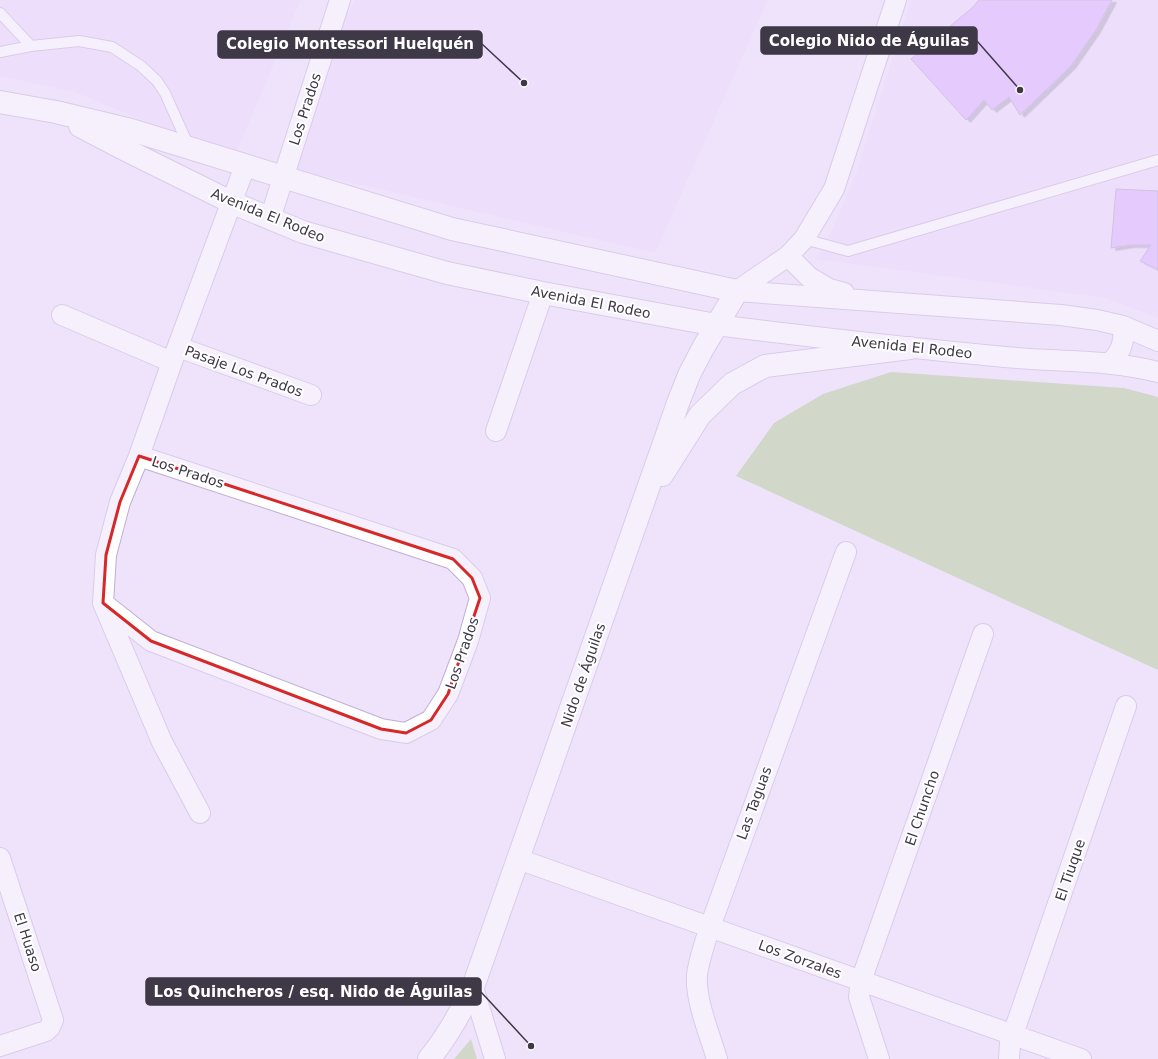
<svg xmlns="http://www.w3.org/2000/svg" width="1158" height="1059" font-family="'DejaVu Sans',sans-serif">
<defs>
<filter id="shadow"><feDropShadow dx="4.5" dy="2.5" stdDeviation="0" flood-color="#0004"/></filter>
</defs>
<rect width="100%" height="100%" fill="#efe3fb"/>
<path fill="#ebd9fd" d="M0,0H301L234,158L77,93L0,76Z
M354,0H768L655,253L279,166Z
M911,0H1158V318L1105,298L816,259L833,227L854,179Z"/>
<path fill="#adc88d" d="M891,372L1124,388L1158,397V670L736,476L774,423L823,394Z
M471,1039L477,1059H454Z"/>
<path fill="#d8acff" stroke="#ad9abe" filter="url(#shadow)" d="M979,0H1112L1096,30L1071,66L1020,115L1009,97L992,110L984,100L966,120L911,59L973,7Z
M1116,189L1158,191V270L1140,261L1151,245H1130L1111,248Z"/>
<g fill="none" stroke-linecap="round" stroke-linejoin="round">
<g stroke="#c1aed3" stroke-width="12">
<path id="service" d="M0,13L31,46
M0,52L31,46L79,41L112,47L141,66L157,81L165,93L189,147
M804,239L848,251L1158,160"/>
</g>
<g stroke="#c1aed3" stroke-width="22">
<path id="minor" d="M270,219L340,0
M788,256L809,277L829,289L844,293
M737,291L1061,315L1097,320L1123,326L1158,341
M737,291L788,256L804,239L834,189L896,0
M62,315L172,362
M716,325C812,337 908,348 1005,357C1056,362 1108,359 1158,372
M178,347L311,395
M1110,363C1121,352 1125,342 1123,326
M496,431L543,293
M103,603L151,641L381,729L406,733L431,720L448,694L468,641L480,598L472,578L453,559L139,456
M200,813L162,742L103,603L106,555L120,502L139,456L172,362L245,166
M0,858L53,1020L50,1027L46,1031L0,1046
M518,859L1081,1059
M473,987L495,1059
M717,1059C710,1035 695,1000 697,975C699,959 705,942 710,927L846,552
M879,1059L859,997L861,981L983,634
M1009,1059L1010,1043L1126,706"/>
</g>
<g stroke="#c1aed3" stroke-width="24">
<path id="tertiary" d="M0,102L56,112L131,130L452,229L737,291L703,348L689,375L678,403L518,859L473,987C461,1012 447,1037 429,1059
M80,126L126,150L233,203L303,232L447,273L543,293L716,325
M662,475L700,415L732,384L765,366L910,348"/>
</g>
<use href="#service" stroke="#fff" stroke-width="10"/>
<use href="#minor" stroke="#fff" stroke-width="20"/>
<use href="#tertiary" stroke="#fff" stroke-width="22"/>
</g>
<path d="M0 0H1158V1059H0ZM139,456L453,559L472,578L480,598L448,694L431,720L406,733L381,729L151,641L103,603L106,555L120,502Z" fill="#efe3fb" fill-opacity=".55" fill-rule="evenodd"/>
<path fill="none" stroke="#d62828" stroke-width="3" stroke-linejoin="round" d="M139,456L453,559L472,578L480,598L448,694L431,720L406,733L381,729L151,641L103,603L106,555L120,502Z"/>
<g text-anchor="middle" stroke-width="4" stroke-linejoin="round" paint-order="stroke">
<g font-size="14" fill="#3f3847" stroke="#fff">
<text transform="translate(305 109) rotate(-72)" y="5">Los Prados</text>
<text transform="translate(268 215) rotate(22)" y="5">Avenida El Rodeo</text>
<text transform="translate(591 302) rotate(11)" y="5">Avenida El Rodeo</text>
<text transform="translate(912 347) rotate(6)" y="5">Avenida El Rodeo</text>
<text transform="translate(244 371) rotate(20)" y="5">Pasaje Los Prados</text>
<text transform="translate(188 472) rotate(18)" y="5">Los Prados</text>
<text transform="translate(462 653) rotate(-71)" y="5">Los Prados</text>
<text transform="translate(583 675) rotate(-71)" y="5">Nido de Águilas</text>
<text transform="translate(754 803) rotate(-70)" y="5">Las Taguas</text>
<text transform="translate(922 808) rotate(-71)" y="5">El Chuncho</text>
<text transform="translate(1070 870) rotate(-71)" y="5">El Tiuque</text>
<text transform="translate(28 942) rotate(72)" y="5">El Huaso</text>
<text transform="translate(800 959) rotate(20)" y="5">Los Zorzales</text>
</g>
</g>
<path fill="none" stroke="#3f3847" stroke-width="1.5" d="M1020 90L977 41M524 83L482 44M531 1046L481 992"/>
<g fill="#3f3847" stroke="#fff" stroke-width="1.5">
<circle cx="1020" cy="90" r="4"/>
<circle cx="524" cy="83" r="4"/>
<circle cx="531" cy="1046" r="4"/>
</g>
<g fill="#3f3847" stroke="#3f3847" stroke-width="1.5">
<rect x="761" y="27" width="216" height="27" rx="4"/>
<rect x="218" y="31" width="264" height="27" rx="4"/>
<rect x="146" y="978" width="335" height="27" rx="4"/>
</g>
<g font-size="15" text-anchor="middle" font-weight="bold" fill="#fff">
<text x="869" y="46">Colegio Nido de Águilas</text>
<text x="350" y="49">Colegio Montessori Huelquén</text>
<text x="313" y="997">Los Quincheros / esq. Nido de Águilas</text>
</g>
</svg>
